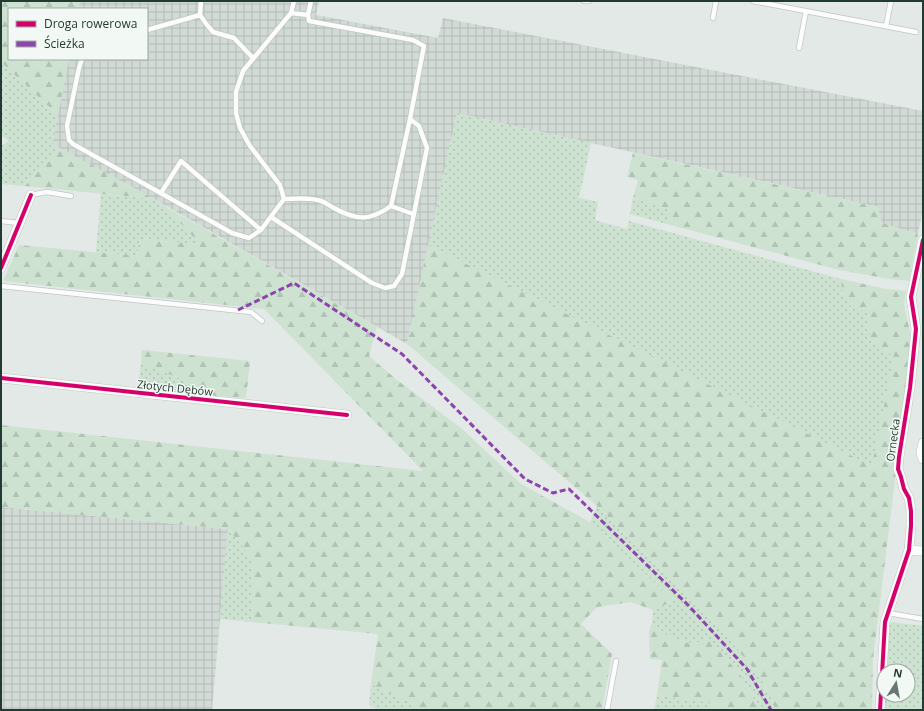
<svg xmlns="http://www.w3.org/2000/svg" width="924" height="711" font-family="'Open Sans',sans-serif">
<defs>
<pattern id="industrial-grid" width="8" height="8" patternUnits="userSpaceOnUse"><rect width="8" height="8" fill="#d1dad5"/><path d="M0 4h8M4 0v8" fill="none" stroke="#b3bcb7"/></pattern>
<pattern id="grass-dots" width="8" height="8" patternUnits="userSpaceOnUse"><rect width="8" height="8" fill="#cde2d1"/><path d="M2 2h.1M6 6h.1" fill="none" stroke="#b0c3b4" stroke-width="1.8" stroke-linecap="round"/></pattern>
<pattern id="forest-firs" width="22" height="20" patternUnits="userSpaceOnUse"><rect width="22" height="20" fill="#cde2d1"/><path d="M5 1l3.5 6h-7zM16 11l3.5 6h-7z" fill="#b0c3b4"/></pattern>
</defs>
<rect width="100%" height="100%" fill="#e3e9e6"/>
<path fill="url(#industrial-grid)" d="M80,1H319L316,15L438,38L443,18L923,111V209L918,234L881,223L878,207L457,113L407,344L154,199L52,144L69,59H147V9H78Z
M1,507L228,529L212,710H1Z"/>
<path fill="url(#grass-dots)" d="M1,62L58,115L52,144L60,148L25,186L1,184V146L9,141L1,135Z
M457,113L591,143L579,198L598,202L595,220L627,229L629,221L841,279L842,291L869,313L867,327L894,356L872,467L428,245Z
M101,194L154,199L166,207L201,244L140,239L137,256L96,252Z
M633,198L671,210L667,224L630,214Z
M141,363L191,383L215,396L138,386Z
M597,506L690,597L726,635L757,673L770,694L775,710H760L741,676L711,641L688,643L669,637L652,622L653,610L674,601L590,522Z
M228,529L251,556V622L220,619Z
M891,622L923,626V710H884V695H908V671H885L888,625Z
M371,684L406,700L423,710H378L369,705Z
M657,695L713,703L712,710H654Z"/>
<path fill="url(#forest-firs)" d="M1,1H80L78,9H9V59H69L58,115L1,62Z
M60,148L154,199L25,186Z
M633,153L878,207L882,223L918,234L909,281L889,279L839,270L667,224L671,210L633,198L638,180L627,177Z
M166,207L377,327L369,356L397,380L461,428L521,484L590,522L674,601L653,610L631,602L597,607L581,624L612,654L602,710H423L406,700L371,684L378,634L251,622V556L228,529L1,507V425L423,471L264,309L3,281L19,245L137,256L140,239L200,244Z
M428,245L872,466L894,356L875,346L867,327L869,313L850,306L842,291L841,279L887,289L906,291L904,305L912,341L873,659L872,710H775L770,694L757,673L726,635L690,597L597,506L407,344Z
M142,350L250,361L246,398L215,396L191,383L141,363Z
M652,622L669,637L688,643L711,641L741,676L760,710H712L713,703L657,695L662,660L650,659L649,631Z"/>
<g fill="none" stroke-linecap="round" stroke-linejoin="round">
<g stroke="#c0c6c3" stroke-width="6">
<path id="service" d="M584,1H589
M753,1L916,32
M291,13L294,1
M200,15L201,1
M713,18L716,1
M886,26L891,1
M147,30L200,15L207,25L213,32L234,38L253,58
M799,48L806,11
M82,59L79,68L67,126L69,140L73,144L232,233L249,238L261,230
M161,193L181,161L261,230L284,199
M31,195L47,192L71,196
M284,199L280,185L250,146L240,128L236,113V92L243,71L291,13L308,15L311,1
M284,199C296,199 309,197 321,201C325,202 328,205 332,207C355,220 369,222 391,206L410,119
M391,206L413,214
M271,217L372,283L385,288L394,286L402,274L427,148L419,126L410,119L424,46L413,40L309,21L308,15
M1,221L19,223
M1,286L251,312L262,321
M888,613L923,619
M607,710L616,661"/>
</g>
<g stroke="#c0c6c3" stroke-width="10">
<path id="minor" d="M1,268L31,195
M1,378L347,415
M923,443L921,453L923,459
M909,550L923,551
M880,710L885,622L909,550L911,526V511L909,498L904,489L901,477L898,469L899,457L910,388L916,329L911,297L923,240"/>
</g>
<use href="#service" stroke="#fbfcfb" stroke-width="4.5"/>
<use href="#minor" stroke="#fbfcfb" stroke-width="9"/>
<path stroke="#8e44ad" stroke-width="3" stroke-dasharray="6 3" stroke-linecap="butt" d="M238,310L294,283L402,354L525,479L553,493L569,489L688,605L747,669L771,710"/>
<g stroke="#f2f8f4" stroke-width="6">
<path id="cycleway" d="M1,268L31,195
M1,378L347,415
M880,710L885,622L909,550L911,526V511L909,498L904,489L901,477L898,469L899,457L910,388L916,329L911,297L923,240"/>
</g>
<use href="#cycleway" stroke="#d6006c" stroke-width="4"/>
</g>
<g text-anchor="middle" stroke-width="3" stroke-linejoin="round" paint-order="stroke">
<g font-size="11" fill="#223b32" stroke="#f2f8f4">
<text transform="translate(175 388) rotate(6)" y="4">Złotych Dębów</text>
<text transform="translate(893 440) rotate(-82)" y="4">Ornecka</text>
</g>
</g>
<rect width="924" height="711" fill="none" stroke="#223b32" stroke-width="4"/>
<rect x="8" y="8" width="140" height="52" fill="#f2f8f4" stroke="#9faca6"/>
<rect x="16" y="21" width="20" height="6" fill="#d6006c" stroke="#9faca6"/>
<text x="44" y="28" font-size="12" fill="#223b32">Droga rowerowa</text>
<rect x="16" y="41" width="20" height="6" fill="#8e44ad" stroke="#9faca6"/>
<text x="44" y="48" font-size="12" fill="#223b32">Ścieżka</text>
<g transform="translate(896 683) rotate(11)"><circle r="19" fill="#f2f8f4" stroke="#9faca6"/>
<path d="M0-3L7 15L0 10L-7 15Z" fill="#667871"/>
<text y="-6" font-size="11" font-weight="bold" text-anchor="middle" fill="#223b32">N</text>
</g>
</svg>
